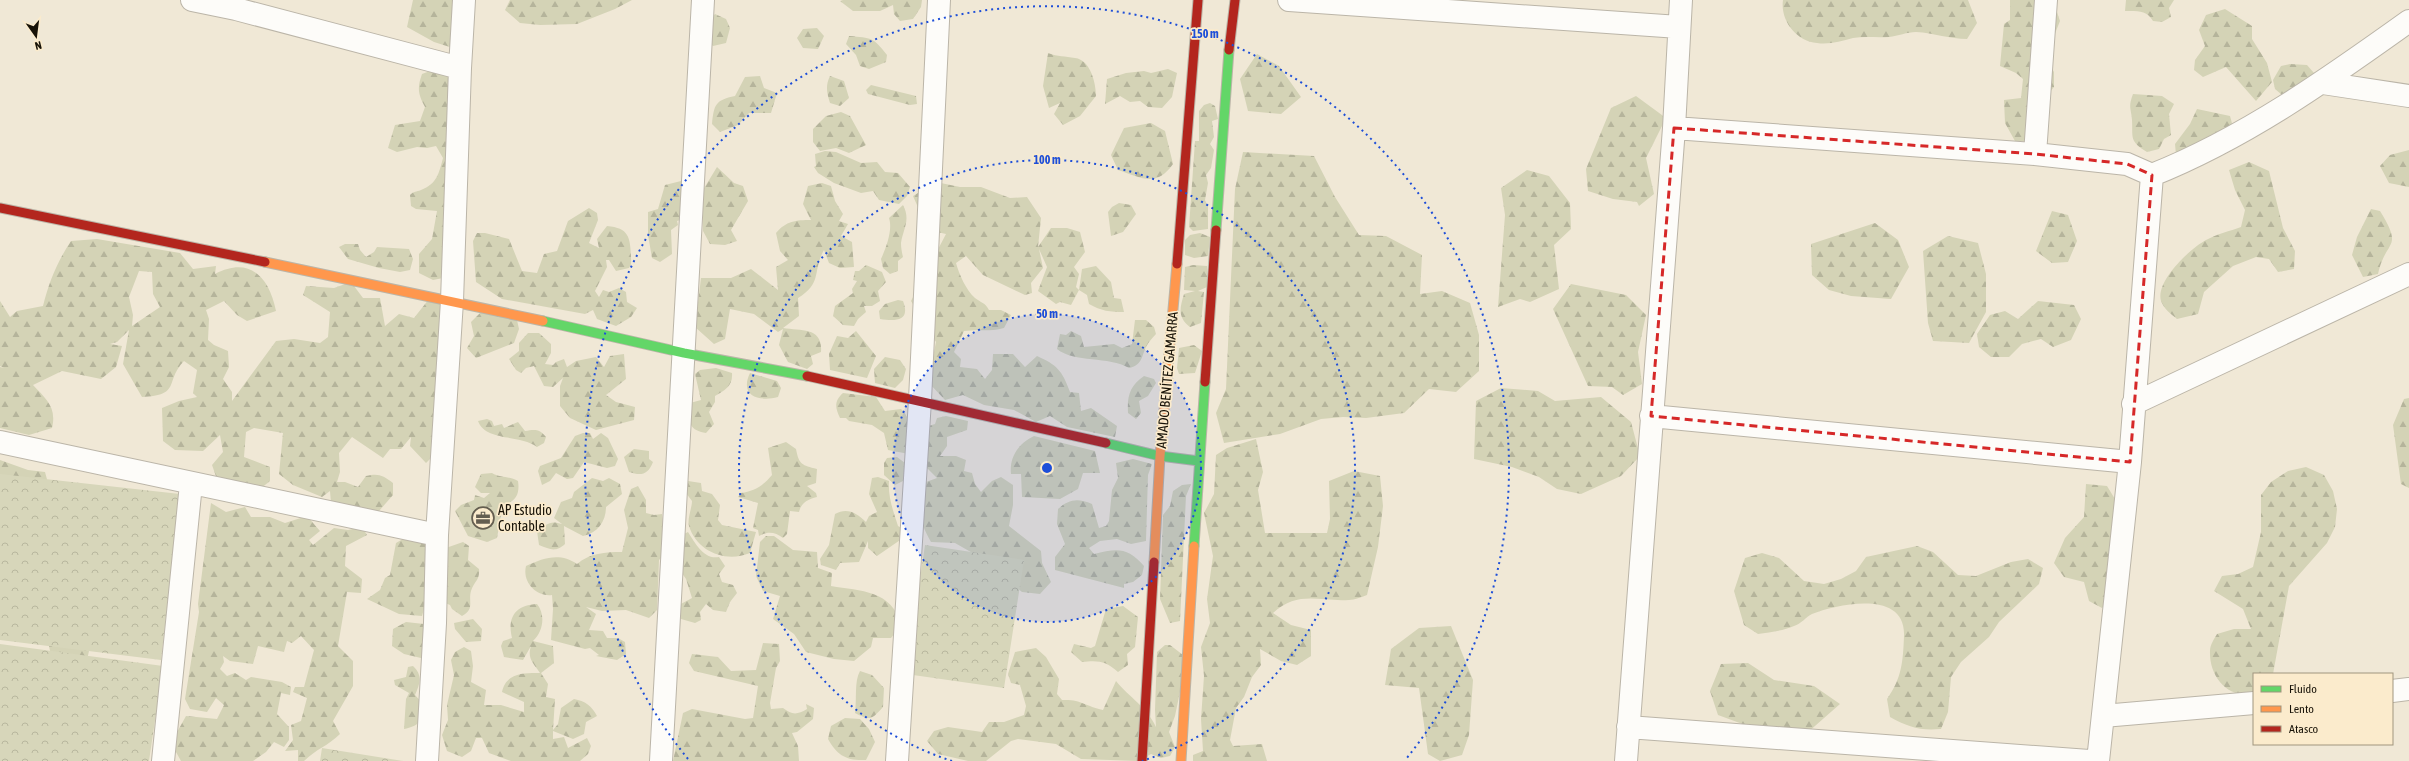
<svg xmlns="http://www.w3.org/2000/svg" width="2409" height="761" font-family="'Asap Condensed',sans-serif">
<defs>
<pattern id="forest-firs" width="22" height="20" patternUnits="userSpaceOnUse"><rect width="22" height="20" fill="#d4d3b6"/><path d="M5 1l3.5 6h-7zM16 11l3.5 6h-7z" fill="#b5b49b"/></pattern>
<pattern id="park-crowns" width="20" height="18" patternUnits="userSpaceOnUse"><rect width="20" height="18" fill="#d7d6ba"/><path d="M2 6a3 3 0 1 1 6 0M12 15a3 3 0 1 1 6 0" fill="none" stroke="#b8b79e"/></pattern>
</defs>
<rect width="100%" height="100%" fill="#f0e8d6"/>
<path fill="url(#forest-firs)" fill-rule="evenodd" d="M413,0H471L456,49L434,42L407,27Z
M510,0H632L615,9L577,24L540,25L520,23L505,10Z
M843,0H922L921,7L913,19L900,21L894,14L893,5L880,11H853L840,1Z
M1783,0H1968L1977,23L1967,39C1950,39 1934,33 1916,32C1907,32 1898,36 1889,37C1877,38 1865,36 1853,38C1841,41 1829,45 1817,43C1796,41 1780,20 1783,0Z
M2010,0H2053L2060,21L2052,41L2049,63L2054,72V87L2043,100L2042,130L2025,141H2015L2005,123L2004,100L2021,98L2023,79L2016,73L2000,66L2004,24L2010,20Z
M2126,0H2174L2169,8L2171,17L2162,22L2153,21C2147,10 2137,11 2125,11Z
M2225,9L2252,26V39L2267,63L2272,82L2256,101L2226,67L2203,77L2194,70L2195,60L2205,46L2199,30L2206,15Z
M715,14L726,19L730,28L726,43L713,46L709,42L704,26Z
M817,28L824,36L818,49L803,48L797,38L803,29Z
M849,36C872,38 873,37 887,55L886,62L869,69L860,66L856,55L846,44Z
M1048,53C1058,57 1065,56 1075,58C1091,60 1096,84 1096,96L1080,116L1063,125L1054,114L1060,103L1049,108L1043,86Z
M1257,54L1279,66L1301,97L1281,114L1248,111L1240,79Z
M2290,64L2307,65L2314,73L2313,87L2288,100L2275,89L2273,80L2281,66Z
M1168,69L1177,73L1172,97L1162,108L1148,107L1140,101L1130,102L1120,96L1105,104L1107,79L1126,73L1144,71L1151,73Z
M430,71H455L443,278L433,280L419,273V254L432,239L437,211L416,209L411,206L410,195C414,191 416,192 421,190C437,184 439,173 443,158L436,146L427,148L417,147L397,152L388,148L395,125L420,121L425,107C418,94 417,88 422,74Z
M760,76L764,88L777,93L771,113H749L738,125L720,132L712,124C714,105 715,100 735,96L745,77Z
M830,76L844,81L849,98L840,106L830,103C827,93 825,86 830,76Z
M871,85L916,96L917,104L910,105L868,94L866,90Z
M2133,94L2162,96L2174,104L2169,114L2171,135L2164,139L2159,149L2147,152C2129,141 2133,138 2132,120C2131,108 2128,107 2133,94Z
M1636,96L1666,118L1646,158L1654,194L1639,206L1637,202L1613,199L1588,191L1586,169L1611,108Z
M1210,103L1215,106L1218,119L1212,121L1214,137L1210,144L1214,150L1211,168L1206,175L1208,183L1205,200L1208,207V229L1193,231L1189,227L1195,141H1199V111L1204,105Z
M2197,109L2230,116L2233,127L2176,155L2175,144L2190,124Z
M841,112L850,116L866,145L849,153L836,148L820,151L813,142V129L826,116Z
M1151,123L1165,131L1173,164C1156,188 1142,178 1118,170L1111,155L1124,128Z
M2409,150V187L2389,183L2380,166L2390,155Z
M825,151L836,152L861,163L877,162L885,172L898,173L910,187L907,196L899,204L879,200L873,191L861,193L834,183L818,173L814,167L816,166L815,154Z
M1243,152L1314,156L1335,197L1359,235L1386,236L1422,255L1420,294L1442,291L1470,303L1479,335V371L1456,392L1429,389L1404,413L1366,418L1343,417L1321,419L1280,434L1224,443L1216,413L1226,389L1235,189Z
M2249,162L2269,171L2283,228L2295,251L2294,269L2278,272L2269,259L2256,257L2233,266L2204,292L2198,314L2177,319C2171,314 2164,309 2161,301C2155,281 2191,248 2206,240C2217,234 2230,231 2241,227L2245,210L2235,190L2229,170Z
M717,167L734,183L743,186L748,201L731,230L737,241L725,245L710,244L703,231V190Z
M1527,170L1549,176L1570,203L1571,229L1554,245L1559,289L1530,302L1520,299L1498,307L1505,215L1501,188Z
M689,179L690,217L677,221L678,225L671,230L672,254L660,262L652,258L648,235V212L658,209L665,185Z
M936,182L960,187H981L1010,198L1027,197L1041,218L1038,247L1051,228H1067L1080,232L1085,252L1074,267L1079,274L1076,287L1079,290L1082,269L1096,266L1111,282L1114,298L1121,299L1124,312C1110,312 1101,311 1089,304L1087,295L1079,290L1071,305L1060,302L1056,304L1038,291L1047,267L1039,249L1043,268L1031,283L1032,293L1025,295L983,275L966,256L956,263C959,274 966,290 975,298C981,303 985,302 989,310H1001L1011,315L1004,328C990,332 978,329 964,331L954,352L961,359L960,367L977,369L985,379L992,370L993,354H1013L1025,367L1037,356C1057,365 1062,370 1070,392L1079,393L1081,411L1091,408L1117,426L1115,437L1067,427L1050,416L1036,422L1014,410L984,405L963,395L945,400L928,382L936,342L911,301L946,234L928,230L913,196Z
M822,183L831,186L835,201L843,214L839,221L848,224L841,236L852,242L854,267L840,268L829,263L824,250C812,271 823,283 798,298L799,316L783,328C802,331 823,327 821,352L811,356L813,364L807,369L788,362L779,345L783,329L778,332L754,314L730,309L725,339L714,344L695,327L701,278H731L751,269L778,290L776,267L788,260L780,251L776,233C786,221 796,220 811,220L803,204L808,186Z
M1119,203L1131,205L1136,214L1123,232L1111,236L1108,212L1112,207Z
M903,205C911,220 903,229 901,243C901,248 902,253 903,257L898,261V271L890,274L883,268L881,259C886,248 893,230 889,218Z
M589,208L597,213L598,220L589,243L599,248L597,239L607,226C629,228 630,237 631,256C631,262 632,263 629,268L616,271L609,260H606L607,267L595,291L599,297L603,290L609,292L619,288L626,292L627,302L637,308L631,317L616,326L597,319L593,310L585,314L502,299L476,282L473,241L477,233H485L509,239L522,271L537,273L544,254L557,251L568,221Z
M2371,209L2380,211C2404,250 2386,238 2378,274L2363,277L2352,255L2357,237Z
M2052,211L2068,215L2077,241L2068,262L2052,263L2036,251Z
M1875,223L1898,240L1909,267L1891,299L1851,296L1829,290L1812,275L1811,244Z
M1200,233L1210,237L1208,256L1194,258L1185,255V240L1190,235Z
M1948,236L1978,243L1986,274V312L1969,343L1933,341L1928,323L1923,251Z
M97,239L180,253L193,269L216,266L215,274C249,256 269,276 276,311L247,321L237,315L224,301L206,310L209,319L208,340L214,345L228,351L229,367L223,379L232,392V401L276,341L294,339L320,343L328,337L330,312L303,295L306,286L334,288L351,282L363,298H380L385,326L399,314L414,318L429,299L443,304L436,453L426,463L410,446L411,437L401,449H390L383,458L352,437L339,453L340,472L337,482H345L358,487L366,476C378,473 383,475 393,483V495L379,511L361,519L331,503L330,491L322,497L293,485L279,474L283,433L254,428L246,432L244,457L270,467V481L260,489L218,482L212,465L223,452L220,435L203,451L175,450L163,441L162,408L179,401L197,397L193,393L197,370L184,361C164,382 182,395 142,397L123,364L129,330L117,342L110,344L122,346L116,367L101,379L62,371L33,385C46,399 57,407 52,428L29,435L0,428V367L4,368L0,366V301L10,317L17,311L43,306C49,282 57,262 71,241ZM139,271L152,272L153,294L160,307L132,326L133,315L129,297Z
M345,244H358L360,250L366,257L374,252L377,247L409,249L413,259L410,270L400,272L379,268L348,259L339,247Z
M866,265L882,272L886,282L878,291L880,301L872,306H864L866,312L858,319L854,326L843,325L833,316L835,306L853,293L852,289L857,281L853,280L855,271H859Z
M1193,265L1207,266V287L1198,291L1204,292L1201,323L1190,327C1177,317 1180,308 1184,294L1195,291L1184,290L1185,267Z
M1571,284L1626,295L1646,315L1638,352L1642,384L1623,395L1612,387L1588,386L1553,309Z
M898,300L903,301C911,322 895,321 880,319L879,311L885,304Z
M2038,301L2074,305L2081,319L2071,340L2053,347L2041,339L2022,344L2009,357H1991L1979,347L1977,334L1990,315L2005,311L2018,319Z
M481,312L517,320L519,329L514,343L476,358L467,348L474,336L471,322Z
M1135,320H1146L1154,327L1156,334C1152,338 1148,343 1146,347C1141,358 1142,365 1129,368C1109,356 1074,363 1057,349L1060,334L1066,335L1071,331L1081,336L1084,347L1114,344L1122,348L1132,344Z
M856,331L876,356L867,378L830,370L829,354L837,336L848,338Z
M528,333H539L551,344V353L545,364L553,365L556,362L564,359L567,367L576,361L596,357L604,367L610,356L624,354L626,379L606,395L616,402L635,407L634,420L596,430L570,418L560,406V386L563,378L553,387L544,386L534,366L526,368L521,373L516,370L509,359L519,351V343Z
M1194,345L1202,351L1195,373L1179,374L1177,368L1179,348Z
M885,357L900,360L906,369L903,380L895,388L875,383L874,369Z
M716,368L732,373C733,386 725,390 715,396V402L709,412L714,424L706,433C686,430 690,420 690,403L701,400L695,374L700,370Z
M750,373L777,381L781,388L778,397C759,402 739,396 750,373Z
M1144,376L1154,379L1156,383L1148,396L1139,401L1141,413L1136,419L1128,413C1127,395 1130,386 1144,376Z
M1501,388L1538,391L1555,401L1601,397L1631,422L1640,456L1621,476L1581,494L1557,489L1539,477L1512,467L1474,459L1476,401Z
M843,393L876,397L885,411L901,409C914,421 910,439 909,454L888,450L884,433L872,425L849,421L846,418H840C835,408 834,401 843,393Z
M2409,398V488L2401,484L2393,425L2404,399Z
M946,416L968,421L967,430L947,437V446L940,456H956L966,460L964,471L972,473L975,484L981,492L992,481L1001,477L1013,485V505L1009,526L1041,551L1042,563L1051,582L1040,594L1022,592L983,559L955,543L931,542C916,516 921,510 926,482L937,478L924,465L925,427L935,424L937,418Z
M487,419L492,421L494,426L502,424L504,428L518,422L525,431C535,429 540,429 546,437L544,443L537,447C520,434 486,442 478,421Z
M583,433H590L593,439L601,433L608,438L618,459L615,466L607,468L584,462L573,478L567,479L556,473L550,481L542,485L538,471L540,466L561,458L575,436Z
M1034,436L1095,451L1100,473H1083L1078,489L1060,499L1022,497L1021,474H1011C1009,457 1019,443 1034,436Z
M1256,439L1263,472L1258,490L1265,533H1327L1330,519L1329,481L1354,471L1380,476L1383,506L1378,547L1367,595C1361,597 1355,600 1349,600C1320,602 1298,590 1273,613L1291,625L1311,630V656L1297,665L1281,661L1260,649L1261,665L1252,677L1244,697L1236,708L1230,740L1233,746L1262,744L1267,761H1193V755L1203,751L1201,719L1204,676L1201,647L1210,623L1207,599L1213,556L1204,513L1214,494L1216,455L1227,448Z
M786,442L796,449C799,465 802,465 817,469L816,483L807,486L816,493L817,497C808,499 801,503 799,512L790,511L787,534L783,538C775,532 768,531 759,536L758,530L753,528L758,503L738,497L741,493C754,491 763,486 772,475L768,448Z
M634,449L649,451V459L653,462C648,475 641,476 629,472L624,457Z
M897,457L905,463L903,481L895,485L884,475V463L887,458Z
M1133,459L1152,464L1148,475L1146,541L1131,544L1117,539L1100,541L1089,548L1094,554C1117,548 1128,547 1144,566L1142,575L1133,582L1124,584V588L1055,570V557L1065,544L1057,524L1058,509C1069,499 1078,498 1092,504L1099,528L1106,526L1109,521L1112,490L1118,478L1116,463Z
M0,460L28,470L45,472L48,483L0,478Z
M2306,467L2324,475L2333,491L2337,509L2335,527L2327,543L2289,586L2273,674H2254V694C2227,699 2209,676 2210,651C2210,645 2214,639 2217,634L2234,629H2251L2243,609L2214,591L2222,576L2238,574L2253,567L2261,532V495L2271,482L2288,471Z
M492,473C500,478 510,476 518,481C520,494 516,502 503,505L497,538L487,542L468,536L455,511L461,505L474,500L475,495L484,498L490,493H481L475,487L481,474Z
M878,477L889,481C888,498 893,510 898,526L905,530L906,536L877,556L868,548V541L859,562L840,563L836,570L821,565L820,559L829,545L835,514C847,507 857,513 866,522L869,516L877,512L869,494L872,478Z
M592,478L603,481L609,478L620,484L622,494L606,507C606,521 598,533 583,536L564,526L565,544C555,553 550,549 539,545L537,531C547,524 550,520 562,524L554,518L561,502L572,498L574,492Z
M688,481L701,483L702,491L712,494L720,505L718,520L722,525L756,532L750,553C726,563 697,552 689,526C687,519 692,508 692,501L683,489Z
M1191,484L1186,496L1180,621L1170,623L1160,599L1163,515L1170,506L1173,491L1182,485Z
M2086,484L2107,486L2118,504L2113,595L2102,608L2089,601L2084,582L2064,577L2054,563L2065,538L2084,517Z
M638,486L646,500V513L654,515L662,514L665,554L659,560L657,610L649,618L626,610L602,611L586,607L596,614L589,630L603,631L607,638H618L625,642L626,654L617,660L596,656L599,655L590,648L585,649L551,640L553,609L552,595C536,597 522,582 526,566C543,558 560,552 577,564C590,553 605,552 622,552L628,528L624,510L631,489Z
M211,503L226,512L245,507L251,517H270L285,523L307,516L320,531L309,540L313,545L334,528L348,530L362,527L367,535L346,546L345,566L362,579L361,593L347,592L338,646L353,661V686L333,721L340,734C328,746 316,749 304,761H298V750L285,751L293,740L291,725L301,721L307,698L293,692L295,687H304L314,650L301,636L292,643L287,641L284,652L258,646L253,664L230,661L223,656L224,662L220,669L227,676L235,673L246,680L251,677L282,682L291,687L290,695L281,693L277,714L289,727V740L284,747L274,742L266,752L253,761H181L171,743L186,716L217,719L224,705L216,698L207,712L190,709L185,699L199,612L198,604Z
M688,532C695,543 704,560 719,557L725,566L719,574L722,582L733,585L737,593L730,602L726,612L713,610L706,604L700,612L701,620L695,623L681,619L677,615L679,605L692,598L686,579L679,569L682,535Z
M408,536L443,549L463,542L469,546L468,560L479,569C480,581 474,581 471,591C468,602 475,609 462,616L452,609L450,605L445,603L425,605L422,616L399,614L367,599L380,590L385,578L390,575L396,543Z
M766,536H774L793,550L817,552L818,568L832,573L831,586C861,591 892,590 901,625L891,638H873L871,647L854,661L834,659L806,652L794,634L773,619L780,596L763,591L756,576L760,542Z
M1917,546L1933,552L1958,575L1976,576L2011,562L2028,559L2043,568L2039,584L1999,622L1989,637L1961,662L1951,677L1948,712L1941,729C1920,731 1908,727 1890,717L1887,699C1902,678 1903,661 1904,636C1906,589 1838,604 1812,614C1806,617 1801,624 1794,626C1783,631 1770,632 1758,634L1744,625L1734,591L1745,558L1762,553L1779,558L1804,581L1824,584L1841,579L1856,571L1866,557Z
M537,604C546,615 543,632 533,641L553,646L554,663L541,673L548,684L546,697L555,699L553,730L558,724L561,708L574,699C585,701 592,706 597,716L586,722L584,734L573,739L553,731V739L564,737L568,748L587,738L591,746L588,754L580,761H511L489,753L482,738H476L471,751L462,757L447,751L442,735L448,720L447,705L454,675L451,660L455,652L464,647L471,651L473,666L471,682L486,690L484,705H501L524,712V702L502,692C506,672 525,673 540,673C533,663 527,658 531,646L523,660L504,657L501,646L503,641L512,638C507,618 515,605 537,604Z
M1123,606L1138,617L1135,647L1127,654L1128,665L1118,672C1106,661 1098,660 1082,662L1071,652L1074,644L1091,648L1095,646L1106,609Z
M473,619L482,629L481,641L466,642L455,629L454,623Z
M406,622L424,624L432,642L421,658L404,654L392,646L393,629Z
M1451,626L1473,680L1469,735L1462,755L1440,761L1428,754L1419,688L1385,685L1391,649L1419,628Z
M58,637L89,651L87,660H61L50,651L49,646Z
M763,643L779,644L780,661L776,668L770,703L771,709L783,708C792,715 797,715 807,709L806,704L814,708L813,719L797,732L792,733L798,746L799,761H673L683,713L692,709L745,719L753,718L758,686L694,671L689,663L692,654L718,657L731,671L756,670Z
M1165,645H1170L1187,658L1175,716L1169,732L1175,747L1170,756L1161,758L1151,754L1139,761L1081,759L1056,744L1018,739L1011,741L986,761H968L938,754L927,741L934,731L948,727L982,732L989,722H1004L1024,715L1026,706L1020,685L1011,683L1008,674L1015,652L1036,648L1046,657L1059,679L1057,694L1062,700C1081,699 1085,706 1103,710L1116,681C1129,697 1147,707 1156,727L1155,710L1157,652Z
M1748,663L1774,680L1814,686L1840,704L1807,733L1756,729L1718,715L1710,691L1721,664Z
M413,666C423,675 420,684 415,695L426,707C422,721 419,726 404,729L406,699L409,693L395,685L394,680L406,677L408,667Z
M860,671L872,675L884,688L883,707C871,720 871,721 855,713C857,700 854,681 860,671Z
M845,718L860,719L869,729L875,742L866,760C846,761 837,755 828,739L831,726Z"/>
<path fill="url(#park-crowns)" d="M0,474L180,494L161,660L0,640Z
M925,545L1024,560L1004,688L906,674Z
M0,644L163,666L149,761H0Z
M322,748L403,761H320Z"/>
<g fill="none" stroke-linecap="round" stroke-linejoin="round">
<g stroke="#bbb5a8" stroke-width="24">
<path id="street" d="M192,0L236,9L460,68
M1289,0L1679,27
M2323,83L2409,96
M1674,128L2035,154L2127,164L2152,175C2245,138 2328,79 2409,21
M2035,154L2046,0
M2133,404L2409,274
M1651,416L2130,462
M0,442L437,535
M2392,691L2409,689
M2103,716L2254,703
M1628,727L2089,761
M163,761L191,484
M427,761L435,623L437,535L452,301L460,68L464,0
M661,761L703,0
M897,761L920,400L939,0
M1626,761L1674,128L1681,0
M2098,761L2130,462L2152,175"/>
</g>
<g stroke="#bbb5a8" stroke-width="11">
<path id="fast" d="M1216,230L1229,50
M543,321L684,353L807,376
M1106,443L1160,456L1199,461
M1194,546L1205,382"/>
</g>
<g stroke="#bbb5a8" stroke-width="11">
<path id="slow" d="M265,262L543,321
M1154,562L1160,456L1177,264
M1181,761L1194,546"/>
</g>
<g stroke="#bbb5a8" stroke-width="11">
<path id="jam" d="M1229,50L1235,0
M0,208L265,262
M1177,264L1198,0
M807,376L1106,443
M1205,382L1216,230
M1142,761L1154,562"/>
</g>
<use href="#street" stroke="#fdfcf9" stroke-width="22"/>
<use href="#fast" stroke="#63d668" stroke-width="9"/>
<use href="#slow" stroke="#ff974d" stroke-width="9"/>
<use href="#jam" stroke="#b3261e" stroke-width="9"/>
</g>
<path fill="none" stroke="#d62828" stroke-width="3" stroke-dasharray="8 5" stroke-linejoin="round" d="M1674,128L2035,154L2127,164L2152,175L2130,462L1651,416Z"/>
<circle cx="1047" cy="468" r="154" fill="#1d4ed8" fill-opacity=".12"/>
<g fill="none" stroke="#1d4ed8" stroke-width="2" stroke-dasharray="2 4">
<circle cx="1047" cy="468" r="154"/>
<path d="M952 761A308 308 0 1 1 1142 761"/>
<path d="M688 759A462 462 0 1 1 1406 759"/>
</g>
<defs>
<g id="office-ring" transform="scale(1.15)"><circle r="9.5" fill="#fbebcc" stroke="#645e50" stroke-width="1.5"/><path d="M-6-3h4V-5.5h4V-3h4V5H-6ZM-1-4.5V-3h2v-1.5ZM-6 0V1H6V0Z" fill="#645e50"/></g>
</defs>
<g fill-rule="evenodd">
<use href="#office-ring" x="483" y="518"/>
</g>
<g text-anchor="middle" stroke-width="3.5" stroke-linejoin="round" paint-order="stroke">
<g font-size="14" fill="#181308" stroke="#fbebcc">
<text transform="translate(1167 380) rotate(-85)" y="5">AMADO BENÍTEZ GAMARRA</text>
</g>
<g font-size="14" fill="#181308" stroke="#fbebcc" text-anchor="start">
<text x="498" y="515">AP Estudio<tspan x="498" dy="16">Contable</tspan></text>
</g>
</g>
<circle cx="1047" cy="468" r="6" fill="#1d4ed8" stroke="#fbebcc" stroke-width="2"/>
<g font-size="12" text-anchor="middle" font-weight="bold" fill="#1d4ed8" stroke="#fbebcc" stroke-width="3.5" stroke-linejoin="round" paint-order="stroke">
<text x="1205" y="38">150 m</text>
<text x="1047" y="164">100 m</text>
<text x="1047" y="318">50 m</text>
</g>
<rect x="2253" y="673" width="140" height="72" fill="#fbebcc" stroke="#a0957e"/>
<rect x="2261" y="686" width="20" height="6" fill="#63d668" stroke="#a0957e"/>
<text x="2289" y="693" font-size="12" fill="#181308">Fluido</text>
<rect x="2261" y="706" width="20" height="6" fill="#ff974d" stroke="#a0957e"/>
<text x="2289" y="713" font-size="12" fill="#181308">Lento</text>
<rect x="2261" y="726" width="20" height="6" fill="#b3261e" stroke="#a0957e"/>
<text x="2289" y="733" font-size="12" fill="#181308">Atasco</text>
<g transform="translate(36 36) rotate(166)" stroke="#fbebcc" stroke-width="3" paint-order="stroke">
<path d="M0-3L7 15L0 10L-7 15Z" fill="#181308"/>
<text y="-6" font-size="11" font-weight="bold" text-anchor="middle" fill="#181308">N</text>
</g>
</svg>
